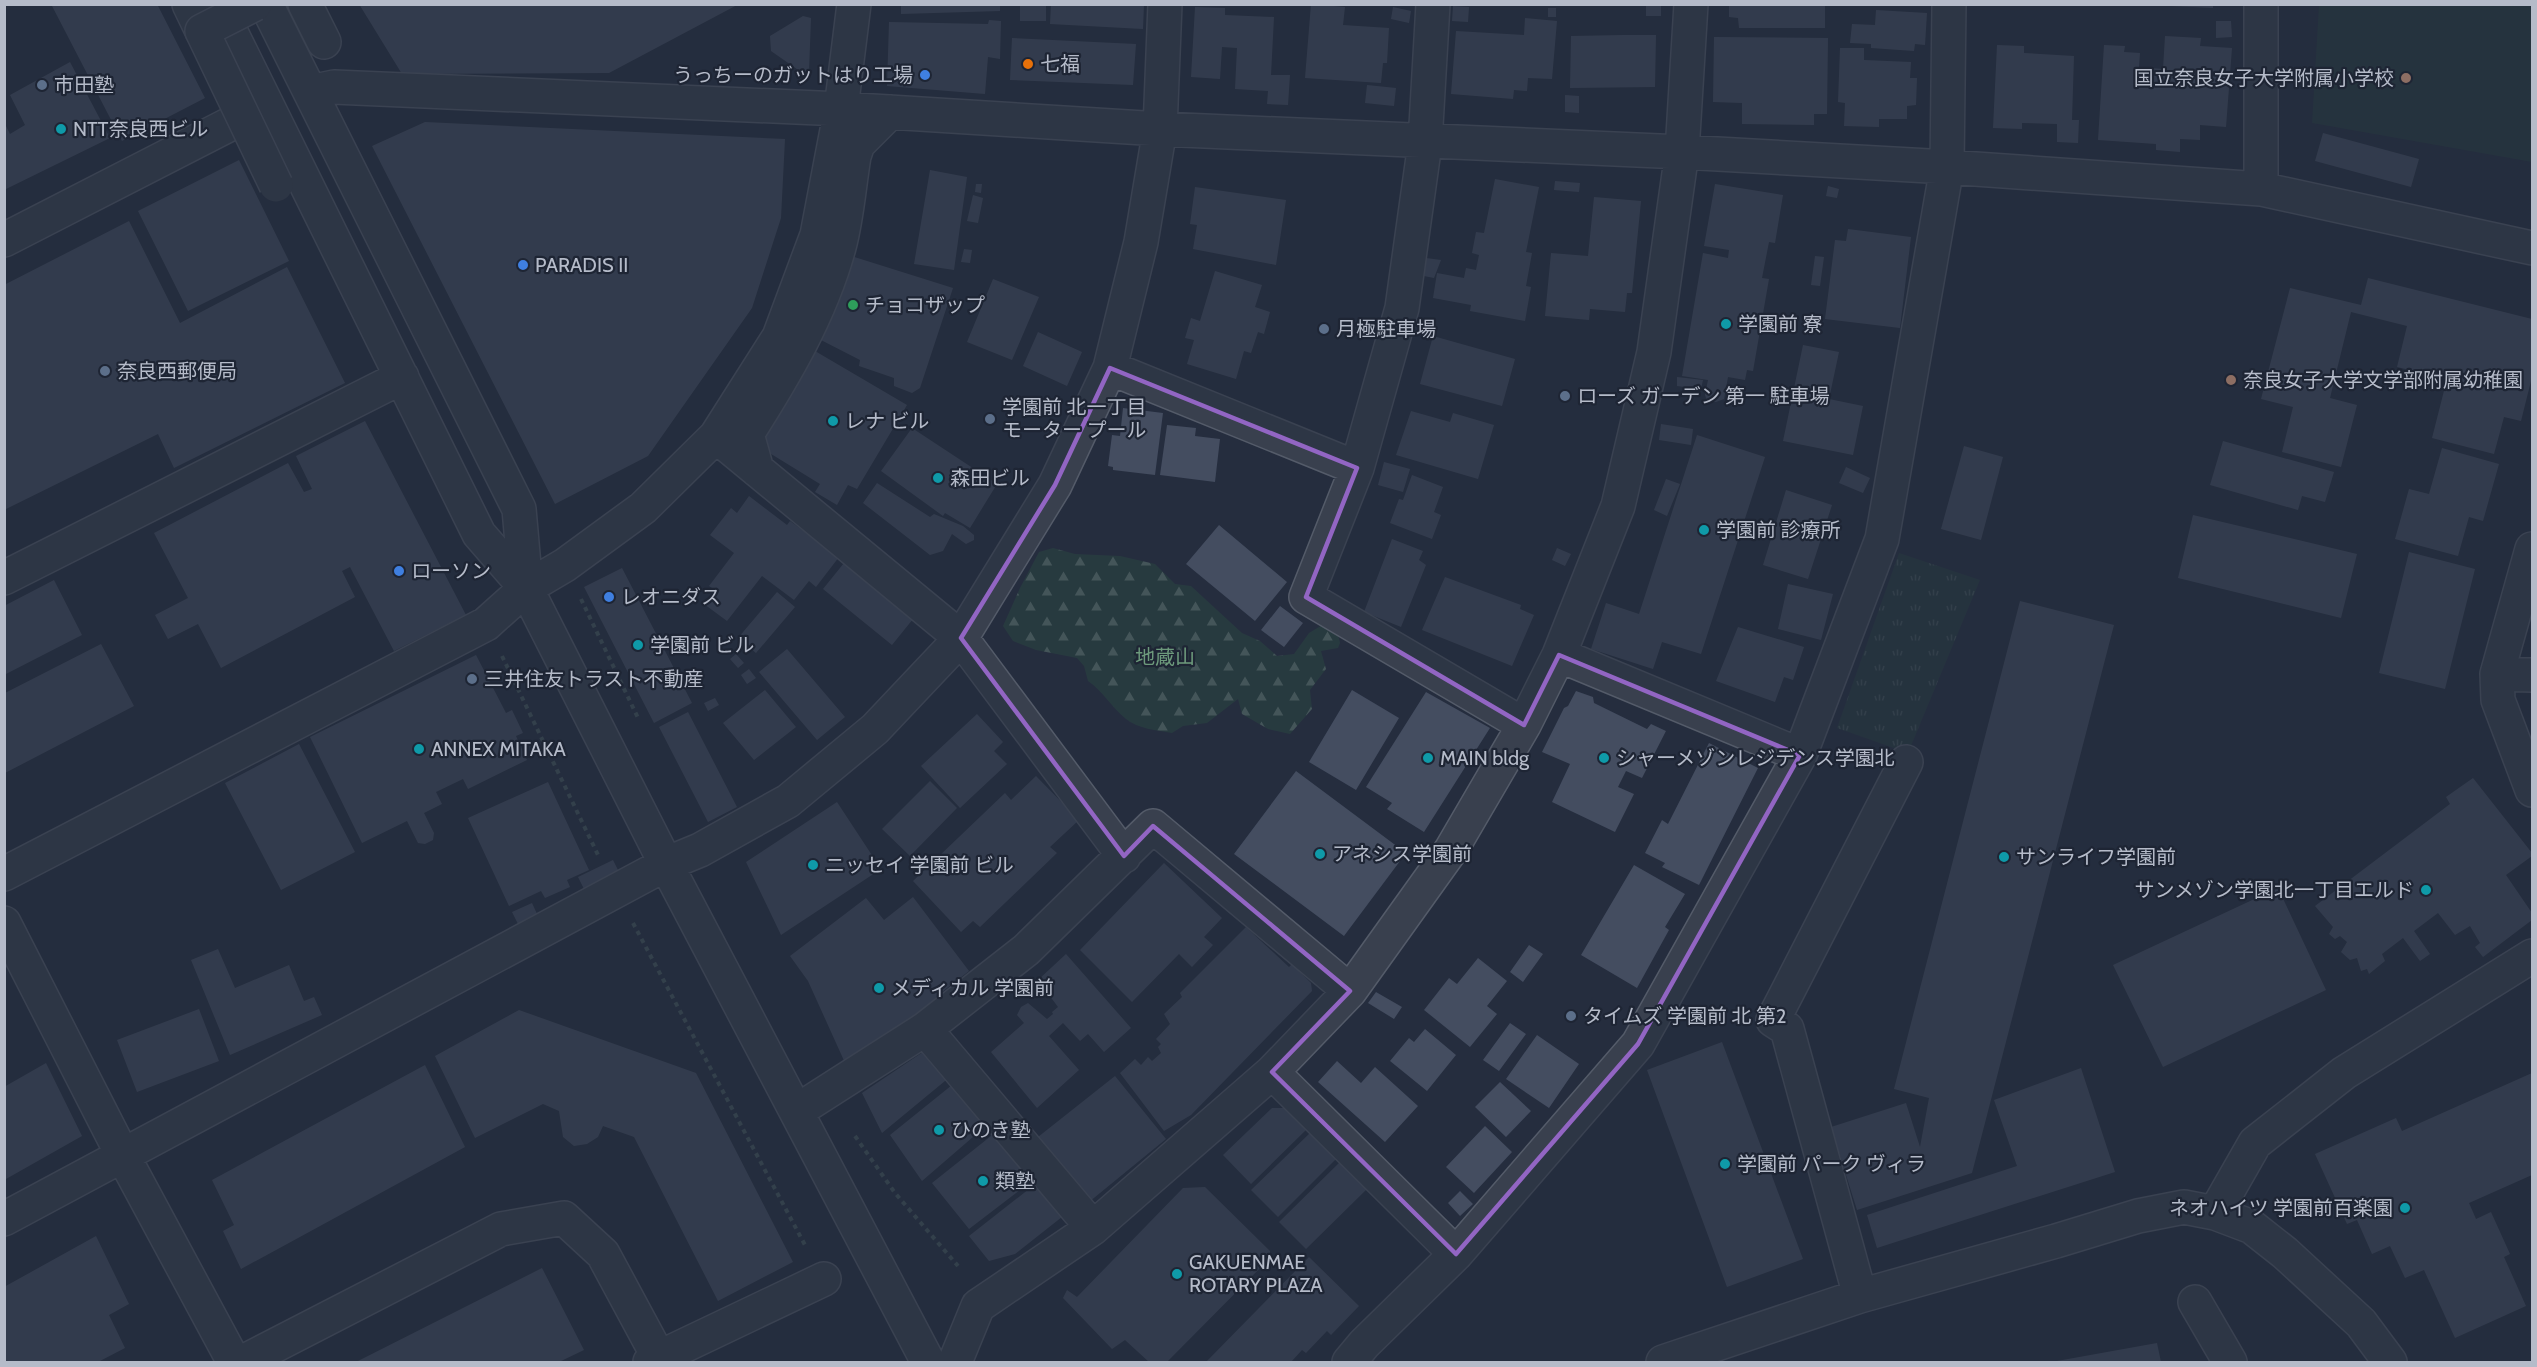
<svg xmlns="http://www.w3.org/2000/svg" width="2537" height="1367" font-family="Cabin,'Noto Sans JP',sans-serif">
<defs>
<pattern id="grass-tufts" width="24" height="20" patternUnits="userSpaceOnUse" patternTransform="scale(1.5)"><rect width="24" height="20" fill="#273a3f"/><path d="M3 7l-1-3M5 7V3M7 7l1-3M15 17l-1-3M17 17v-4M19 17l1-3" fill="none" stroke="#445559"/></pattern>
<pattern id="forest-firs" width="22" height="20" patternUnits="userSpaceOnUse" patternTransform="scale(1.5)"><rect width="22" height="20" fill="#273a3f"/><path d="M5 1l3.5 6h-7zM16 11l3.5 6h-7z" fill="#445559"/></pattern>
</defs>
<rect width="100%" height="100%" fill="#252d3e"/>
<path fill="url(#grass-tufts)" d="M1899,553L1980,580L1908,753L1837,728Z"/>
<path fill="url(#forest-firs)" d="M1053,548L1075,554L1120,556L1155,564L1175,584L1191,586L1242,633L1260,641L1277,656L1294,654L1309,633L1324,624L1337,630L1340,643L1338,648L1321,651L1326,669L1310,690L1312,709L1290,734L1268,729L1242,714L1238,699L1207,723L1183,726L1172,733C1157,730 1138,729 1126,719C1111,707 1104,692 1088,681L1084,666L1077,658L1036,650L1013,641L1003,626L1020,588L1039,552Z"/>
<path fill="#273a3f" d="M2319,5H2532V162L2312,123Z"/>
<path fill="#444d60" d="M51,4H157L205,98L122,141Z
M359,4H739L609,73L402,74Z
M901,4H1000V11L901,14Z
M1020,4H1046V21H1020Z
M1051,4H1144L1143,29L1050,24Z
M1311,4L1345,7L1343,25L1389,28L1387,63H1383L1381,83L1305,78Z
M1646,4H1661V16H1646Z
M1729,4H1825V28H1739L1738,18L1729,17Z
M2171,4H2213V8L2171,6Z
M1453,6L1469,7L1468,22L1452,21Z
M1195,7L1225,8V15L1274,17L1271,75H1290L1288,105L1267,104L1268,91L1235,89L1237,48L1222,47L1220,79L1191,77Z
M1393,7L1411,11L1409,23L1391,19Z
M1548,8H1556V17H1548Z
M1876,10L1927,13L1925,45L1915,44L1914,51L1871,48V44L1850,43L1852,24L1875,25Z
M803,16L811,18L809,72L804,74L771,51L770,36Z
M1525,18L1557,21L1552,79L1528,78L1527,91L1514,90L1513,99L1451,94L1456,31L1524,35Z
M989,20L1001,21L1000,59L988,57L985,94L887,86L889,22L988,24Z
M2216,21H2231L2232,37L2216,38Z
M1624,35H1656L1655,87L1570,88L1571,36Z
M2165,36L2201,38L2200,46L2232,48L2226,127L2200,125V140L2180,139V152L2156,150V144L2098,140L2104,45L2125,46L2124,52L2140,53L2139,67L2163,69Z
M1714,37L1828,38L1827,114H1814V125L1742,124V103L1713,102Z
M1012,38L1136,44L1133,85L1010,80Z
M1997,45L2024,46V53L2074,56L2072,120H2079L2078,143L2057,142V124L2022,123V129L1993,128Z
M1840,48H1864V60L1911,62L1910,78H1917L1916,105L1907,106V119H1879V127L1844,126L1845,103L1838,102Z
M70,62L110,138L4,190V122L10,134L25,125L10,95Z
M1367,85L1396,88L1394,106L1365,103Z
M1565,95L1579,96V113L1565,112Z
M425,122L785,139L781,218L752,308L648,456L555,504L372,146Z
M2323,133L2419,159L2411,187L2315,161Z
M239,160L289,261L188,311L138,211Z
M930,170L967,177L954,270L914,264Z
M1495,179L1539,187L1526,252L1532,253L1526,286L1531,287L1525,321L1470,311L1471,305L1433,298L1437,273L1464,278L1466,268L1476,270L1479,255L1472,253L1476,232L1484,233Z
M1555,181L1580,183L1579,192L1554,190Z
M976,184H982L981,193L975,192Z
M1715,184L1783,195L1775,243L1769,242L1762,278L1769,279L1753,371L1747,370L1745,380L1728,377L1724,399L1716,402L1707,401L1705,395L1708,380L1682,376L1703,253L1728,258L1729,250L1704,246Z
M1828,186L1839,189L1837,198L1826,196Z
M1195,187L1286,200L1276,265L1193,249L1197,225L1190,224Z
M973,195L983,198L978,223L967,221Z
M1594,197L1641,201L1632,293H1627L1625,312L1590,309L1589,320L1545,316L1551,253L1588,256Z
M129,221L180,323L287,267L345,383L174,468L158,434L4,510V285Z
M1848,229L1911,237L1900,328L1825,319L1835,240L1846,241Z
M964,249L972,250L970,263L961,262Z
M848,255L953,288L920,388L912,393L894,386V378L859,366L860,360L819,339Z
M1815,256L1824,257L1820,286L1811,285Z
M1426,258L1441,260L1434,278L1424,276Z
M1215,271L1262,285L1255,307L1270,312L1264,334L1258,332L1251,353L1244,351L1236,379L1187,364L1194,340L1185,338L1191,318L1200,321Z
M2368,278L2532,319V377L2521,421L2504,417L2494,454L2432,438L2447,379L2397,367L2407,326L2351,312L2330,398L2357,405L2341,467L2282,452L2293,407L2261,399L2290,288L2361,305Z
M993,279L1039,297L1012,360L967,342Z
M1038,332L1082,352L1067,386L1023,366Z
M1433,336L1515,359L1502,406L1420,384Z
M1803,345L1839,352L1829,399L1863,406L1853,455L1783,441Z
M815,351L907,405L857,489L848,485L837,505L815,492L820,484L763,449L760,438L809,356Z
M1677,377L1703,380L1701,389L1677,386Z
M1123,408L1163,413L1155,475L1113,470V467L1108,466L1112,435L1120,436Z
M1411,411L1450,422L1453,413L1494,425L1478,479L1396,455Z
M365,421L466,615L394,651L350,567L342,571L355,597L221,668L198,624L168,639L155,615L188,598L154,533L288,463L304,492L312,489L296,456Z
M1661,424L1693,429L1691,445L1659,440Z
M1167,425L1196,428L1195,436L1220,439L1215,482L1160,475Z
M912,428L997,484L970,528L945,513L943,516L881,471Z
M1697,435L1765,457L1701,654L1662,642L1653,669L1591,649L1606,603L1639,614Z
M2223,441L2334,472L2325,502L2302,496L2298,510L2210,485Z
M1964,446L2003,457L1981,540L1941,529Z
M2442,448L2499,464L2483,521L2469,517L2458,556L2395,539L2409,489L2429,494Z
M1384,462L1410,469L1403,492L1378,485Z
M1846,467L1870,478L1863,493L1839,483Z
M1412,475L1443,487L1434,512L1441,515L1432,539L1390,523L1399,499L1403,500Z
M1666,479L1680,484L1667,516L1654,510Z
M877,483L930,517L934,514L963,526L974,535V540L966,544L952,534L943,551L930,555L863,503Z
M1786,490L1832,505L1808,579L1763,565Z
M749,496L787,525L790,521L839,557L816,587L809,581L794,600L762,576L727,621L704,604L715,590L709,586L734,553L710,535L731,508L737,513Z
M2193,515L2357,554L2341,618L2178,578Z
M1219,525L1287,582L1255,621L1186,564Z
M1392,539L1423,551L1419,560L1426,565L1401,627L1364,612Z
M1557,548L1571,554L1565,566L1552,560Z
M2409,552L2475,569L2445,689L2379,673Z
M844,563L913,619L892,645L823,589Z
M622,568L692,703L654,723L584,587Z
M1445,577L1521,605L1520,609L1534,615L1512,666L1422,630Z
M54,580L82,635L4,675V606Z
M1788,584L1833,594L1821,640L1778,629Z
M777,592L795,607L756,653L738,638Z
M2020,601L2114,625L1972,1173L1857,1210L1831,1127L1906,1103L1920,1147L1929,1098L1894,1089Z
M1280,606L1303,623L1284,647L1261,630Z
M1738,627L1804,647L1793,680L1784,677L1775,702L1716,681Z
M101,644L134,706L5,773V693Z
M787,649L845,717L817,740L759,672Z
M736,654L744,663L738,668L730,659Z
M476,655L506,713L512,710L523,733L516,736L527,760L468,789L463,779L436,792L442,804L424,813L434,833L433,840L425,844L418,843L407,821L362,843L310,737Z
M749,669L756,678L747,684L741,675Z
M765,690L796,727L754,760L723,723Z
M1352,690L1399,718L1356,790L1309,762Z
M1576,691L1593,697L1594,703L1647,729L1651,724L1666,731L1642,778L1626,771L1618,787L1634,794L1615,832L1552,802L1570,764L1542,752L1564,708L1568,706Z
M1426,692L1490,728L1424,832L1387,809L1392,803L1366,787Z
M715,698L719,705L708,711L704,703Z
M688,712L737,807L708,822L659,727Z
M977,714L1003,742L994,751L1007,764L960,808L921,766Z
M1709,743L1758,768L1699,885L1662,867L1665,863L1645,853L1662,820L1668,824Z
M299,744L355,852L281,890L225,783Z
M1296,771L1406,853L1344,936L1234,854Z
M1036,776L1079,820L1050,847L1057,853L980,927L973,921L961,932L913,881L1005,793L1011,800Z
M2473,778L2532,853V856L2506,875L2532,913V920L2483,957L2475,947L2480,943L2470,926L2455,935L2438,913L2414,931L2430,954L2420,961L2403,938L2382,954L2385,961L2369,974L2367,969L2361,971L2357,958L2350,960L2341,952L2347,942L2340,936L2335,939L2329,934L2333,927L2315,906L2450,804L2446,797Z
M930,781L957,808L910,856L882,829Z
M548,782L589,870L567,880L570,887L545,898L541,891L509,906L468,818Z
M837,802L881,869L781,935L746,862Z
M613,860L620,874L585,891L578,877Z
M1164,863L1222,918L1204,937L1213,945L1192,967L1179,954L1132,1002L1080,950Z
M1634,865L1685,894L1665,927L1669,930L1637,988L1581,955Z
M2278,888L2326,990L2163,1067L2113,965Z
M913,897L969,971L938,995L940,997L846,1065L808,981L790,956L866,898L884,920Z
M532,903L538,916L518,924L512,912Z
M1246,927L1289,967L1292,964L1311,983L1312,991L1191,1115L1164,1131L1120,1073L1135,1059L1141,1065L1148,1057L1152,1061L1161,1053L1158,1047L1161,1044L1156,1039L1170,1024L1164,1014L1182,997L1180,993Z
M1529,945L1543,954L1523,982L1510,972Z
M218,949L235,988L289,965L304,1001L314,997L322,1015L230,1055L191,960Z
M1066,954L1131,1028L1104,1052L1088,1034L1080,1041L1063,1023L1049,1036L1079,1070L1037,1108L991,1052L1024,1023L1017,1015L1021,1007L1028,1003L1047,1019L1053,1014L1052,1012L1058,1007L1038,980Z
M1478,958L1507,981L1487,1006L1497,1014L1470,1047L1424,1010L1449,978L1457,984Z
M1376,992L1402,1007L1394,1019L1368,1003Z
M199,1009L219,1061L137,1092L117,1040Z
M519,1010L696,1073L793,1262L718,1301L634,1137L603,1126L598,1137L587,1144L574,1146L563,1137L559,1111L543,1104L475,1138L435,1056Z
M1510,1023L1526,1034L1499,1071L1483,1060Z
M1425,1029L1456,1055L1427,1091L1390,1061L1409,1038L1414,1042Z
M1537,1035L1579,1064L1549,1108L1506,1079Z
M1722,1042L1803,1259L1727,1287L1647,1070Z
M929,1048L951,1076L882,1133L862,1093Z
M1337,1061L1361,1083L1375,1067L1418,1106L1385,1142L1318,1082Z
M46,1063L82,1136L6,1179L4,1087Z
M425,1065L465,1147L241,1269L223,1231L234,1225L212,1180Z
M2081,1068L2115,1172L1877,1248L1867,1215L2017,1166L1994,1100Z
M2532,1073V1175L2469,1203L2476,1219L2491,1212L2510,1254L2504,1257L2526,1306L2455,1338L2424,1270L2405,1278L2390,1246L2372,1254L2357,1220L2347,1224L2315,1154L2396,1118L2402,1131Z
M1115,1076L1166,1139L1089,1202L1038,1137Z
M957,1081L988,1124L922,1181L890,1135Z
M1500,1082L1531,1111L1506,1137L1475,1107Z
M1272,1108H1284L1306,1130L1251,1184L1223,1155Z
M1485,1126L1512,1152L1474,1193L1446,1167Z
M996,1132L1033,1180L969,1229L932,1183Z
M1310,1133L1336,1159L1278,1217L1251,1190Z
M1340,1162L1367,1189L1306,1249L1279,1222Z
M1043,1178L1067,1213L1015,1254L989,1261L969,1236Z
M1205,1187L1270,1251V1258L1167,1362H1149L1125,1340L1112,1349L1063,1298L1067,1290L1077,1297L1183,1188Z
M1460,1191L1473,1204L1460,1216L1448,1203Z
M96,1236L129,1304L109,1315L125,1348L98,1362H4V1287Z
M1309,1257L1359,1306L1331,1335L1327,1331L1306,1353L1302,1350L1291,1362H1206Z
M542,1268L584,1350L559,1362H356Z
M2157,1343L2161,1362H2057V1361Z"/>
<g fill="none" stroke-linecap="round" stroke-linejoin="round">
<g stroke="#545b69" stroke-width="36">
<path id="minor" d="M189,4L202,31
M217,4L479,534L526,588L666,864L928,1362
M266,4L519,509L526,588
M305,4L324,42
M1433,4L1425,143L1402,308L1357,468L1306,597L1524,725
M2261,4V189
M310,92L334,87L841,109L1160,129L1682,152L1947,167L2261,189L2532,248
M4,240L267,105
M1110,368L1357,468
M716,436L961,638L1124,856
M757,470L747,434C784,376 821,314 839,247C847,218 849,186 854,156L858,144L890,112
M2532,549L2497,674L2498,700L2532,790
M4,578L402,377
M1559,655L1800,755
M2497,674L2532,675
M4,874L486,624L526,588L565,565L643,508L716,436L779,337L817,235L841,109L854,4
M4,923L122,1154L234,1362
M925,1029L1093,1228
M1272,1072L1456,1254
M797,1111L925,1029L1026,950L1153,826L1350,991
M2215,1213L2255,1143L2344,1073L2532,956
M4,1219L666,864L700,850L788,801L875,729L961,638L1055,485L1110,368L1141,242L1160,129L1165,4
M1860,1296L1787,1029L1773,1020L1906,762
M2195,1302L2230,1362
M243,1362L501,1229L564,1218L603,1254L659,1358
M650,1362L824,1279
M955,1362L978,1306L1093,1228L1272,1072L1350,991L1451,850L1524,725L1559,655L1618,506L1654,352L1682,152L1691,4
M1349,1362L1364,1344L1456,1254L1638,1044L1800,755L1882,539L1947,167L1949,4
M1663,1362L1860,1296L2056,1241L2138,1216L2184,1207L2215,1213L2252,1227L2285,1253L2361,1323L2390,1362"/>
</g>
<path stroke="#45575c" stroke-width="4" stroke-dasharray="4.5 4.5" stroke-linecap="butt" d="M581,599L639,720
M502,656L599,857
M633,923L806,1247
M855,1136L895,1193L958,1266"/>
<use href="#minor" stroke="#39404e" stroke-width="33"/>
<g stroke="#545b69" stroke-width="36" stroke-linecap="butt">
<path id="minor-bridge" d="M255,4L202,31L276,185"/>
</g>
<use href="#minor-bridge" stroke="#39404e" stroke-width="33"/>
</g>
<path d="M0 0H2537V1367H0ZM1110,368L1357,468L1306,597L1524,725L1559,655L1800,755L1638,1044L1456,1254L1272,1072L1350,991L1153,826L1124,856L961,638L1055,485Z" fill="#252d3e" fill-opacity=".55" fill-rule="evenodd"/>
<path fill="none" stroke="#9265c3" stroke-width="4.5" stroke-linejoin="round" d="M1110,368L1357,468L1306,597L1524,725L1559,655L1800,755L1638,1044L1456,1254L1272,1072L1350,991L1153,826L1124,856L961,638L1055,485Z"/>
<circle fill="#e8710a" stroke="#1e2534" stroke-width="2" cx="1028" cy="64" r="6"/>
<g fill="#3f7fe0" stroke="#1e2534" stroke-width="2">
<circle cx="925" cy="75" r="6"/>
<circle cx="523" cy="265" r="6"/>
<circle cx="399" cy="571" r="6"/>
<circle cx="609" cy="597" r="6"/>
</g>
<g fill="#8d6e63" stroke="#1e2534" stroke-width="2">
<circle cx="2406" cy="78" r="6"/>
<circle cx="2231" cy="380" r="6"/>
</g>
<g fill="#5c6f8a" stroke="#1e2534" stroke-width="2">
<circle cx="42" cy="85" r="6"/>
<circle cx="1324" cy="329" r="6"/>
<circle cx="105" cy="371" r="6"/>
<circle cx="1565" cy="396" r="6"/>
<circle cx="990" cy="419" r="6"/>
<circle cx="472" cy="679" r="6"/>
<circle cx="1571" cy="1016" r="6"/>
</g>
<g fill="#0f9aa8" stroke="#1e2534" stroke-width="2">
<circle cx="61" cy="129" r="6"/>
<circle cx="1726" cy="324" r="6"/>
<circle cx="833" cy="421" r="6"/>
<circle cx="938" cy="478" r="6"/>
<circle cx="1704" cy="530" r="6"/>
<circle cx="638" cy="645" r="6"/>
<circle cx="419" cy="749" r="6"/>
<circle cx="1428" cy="758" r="6"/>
<circle cx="1604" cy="758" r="6"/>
<circle cx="1320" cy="854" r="6"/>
<circle cx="2004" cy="857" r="6"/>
<circle cx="813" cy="865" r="6"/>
<circle cx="2426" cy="890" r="6"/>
<circle cx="879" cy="988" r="6"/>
<circle cx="939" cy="1130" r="6"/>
<circle cx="1725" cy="1164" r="6"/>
<circle cx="983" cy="1181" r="6"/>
<circle cx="2405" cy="1208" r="6"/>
<circle cx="1177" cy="1274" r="6"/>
</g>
<circle fill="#2e9e5b" stroke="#1e2534" stroke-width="2" cx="853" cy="305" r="6"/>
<g text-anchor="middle" stroke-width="4.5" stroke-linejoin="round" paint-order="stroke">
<g font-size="20" fill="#b5bbc9" stroke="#1e2534" text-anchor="start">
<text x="1040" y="71">七福</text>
<text x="913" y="82" text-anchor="end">うっちーのガットはり工場</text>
<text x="2394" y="85" text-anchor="end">国立奈良女子大学附属小学校</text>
<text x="54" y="92">市田塾</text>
<text x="73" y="136">NTT奈良西ビル</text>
<text x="535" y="272">PARADIS II</text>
<text x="865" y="312">チョコザップ</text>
<text x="1738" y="331">学園前 寮</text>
<text x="1336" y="336">月極駐車場</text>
<text x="117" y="378">奈良西郵便局</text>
<text x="2243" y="387">奈良女子大学文学部附属幼稚園</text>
<text x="1577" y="403">ローズ ガーデン 第一 駐車場</text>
<text x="1002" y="414">学園前 北一丁目<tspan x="1002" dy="23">モーター プール</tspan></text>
<text x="845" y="428">レナ ビル</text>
<text x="950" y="485">森田ビル</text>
<text x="1716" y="537">学園前 診療所</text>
<text x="411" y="578">ローソン</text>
<text x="621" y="604">レオニダス</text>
<text x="650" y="652">学園前 ビル</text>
<text x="484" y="686">三井住友トラスト不動産</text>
<text x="431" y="756">ANNEX MITAKA</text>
<text x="1440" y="765">MAIN bldg</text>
<text x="1616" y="765">シャーメゾンレジデンス学園北</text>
<text x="1332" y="861">アネシス学園前</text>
<text x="2016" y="864">サンライフ学園前</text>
<text x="825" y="872">ニッセイ 学園前 ビル</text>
<text x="2414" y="897" text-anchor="end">サンメゾン学園北一丁目エルド</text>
<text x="891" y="995">メディカル 学園前</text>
<text x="1583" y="1023">タイムズ 学園前 北 第2</text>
<text x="951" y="1137">ひのき塾</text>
<text x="1737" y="1171">学園前 パーク ヴィラ</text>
<text x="995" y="1188">類塾</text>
<text x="2393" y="1215" text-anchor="end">ネオハイツ 学園前百楽園</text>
<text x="1189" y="1269">GAKUENMAE<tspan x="1189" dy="23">ROTARY PLAZA</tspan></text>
</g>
<g font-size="20" fill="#6d9a7c" stroke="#1e2534">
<text x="1165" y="664">地蔵山</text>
</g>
</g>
<rect width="2537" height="1367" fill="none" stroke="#b5bbc9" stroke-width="12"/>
</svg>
